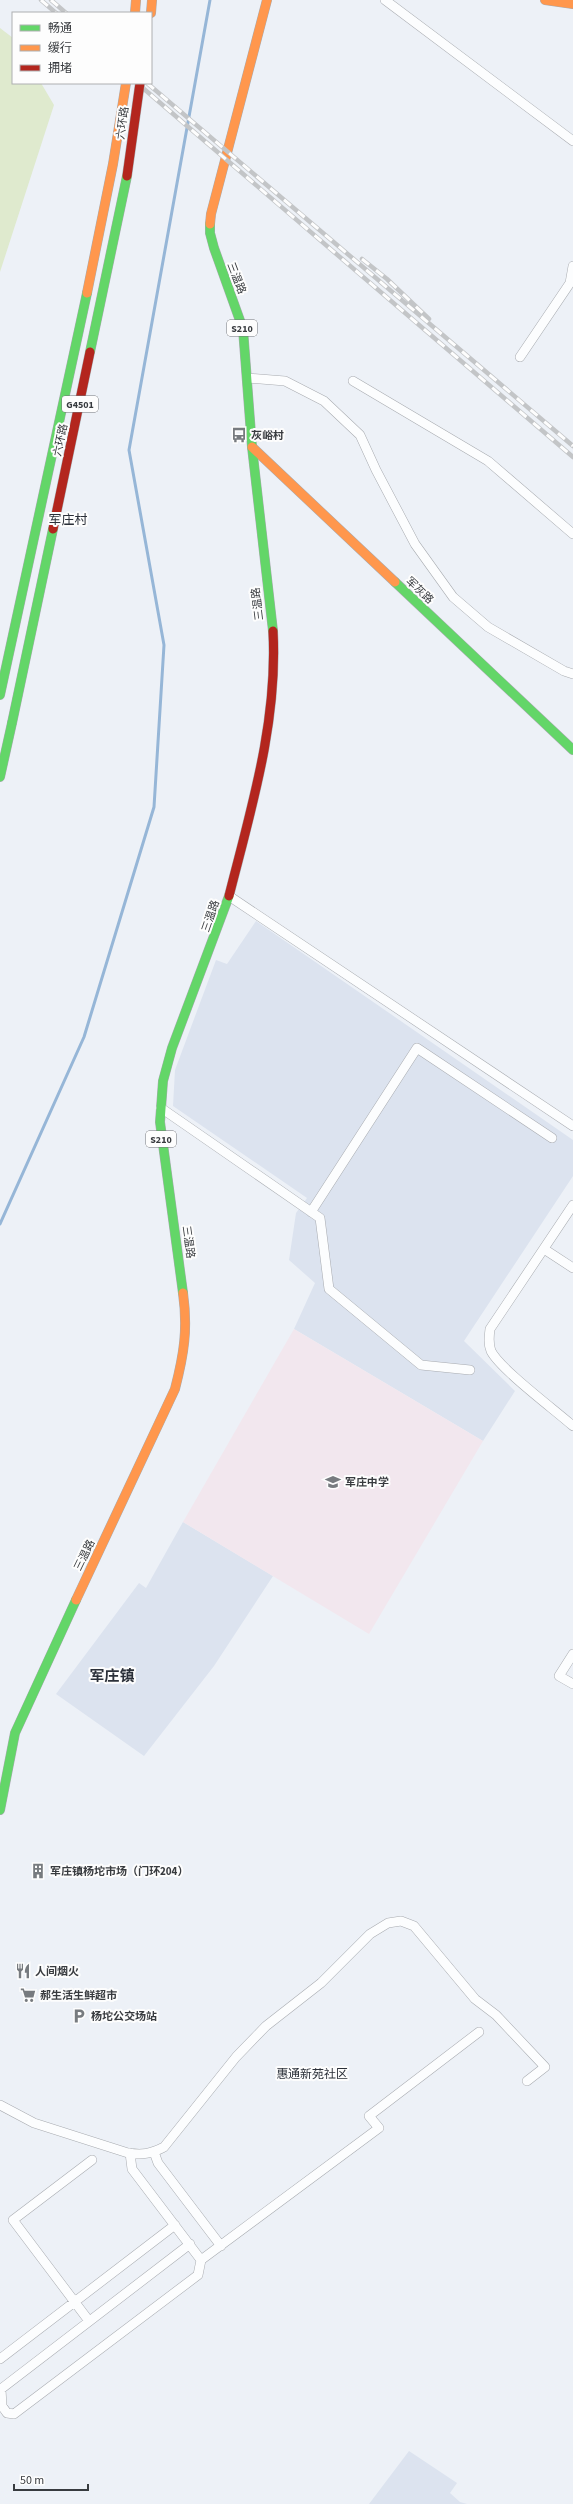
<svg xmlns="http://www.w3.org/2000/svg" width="573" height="2504" font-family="'Source Sans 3','Noto Sans SC',sans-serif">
<rect width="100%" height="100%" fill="#edf1f7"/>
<path fill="#dce3ef" d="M256,921L573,1140V1176L464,1341L515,1391L483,1441L294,1329L315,1283L289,1260L296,1213L307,1198L173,1106L175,1070L216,960L227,964Z
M183,1522L273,1576L214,1666L144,1756L56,1694L139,1583L146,1588Z
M409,2451L457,2483L450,2493L460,2502L467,2504H369Z"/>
<path fill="#f2e7ee" d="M294,1329L483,1441L369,1634L183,1522Z"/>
<path fill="#dfeace" d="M0,28L13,38V83H41L54,105L0,272Z"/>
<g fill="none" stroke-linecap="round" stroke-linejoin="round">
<path stroke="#96b6d7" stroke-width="3" d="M0,1224L84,1037L154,807L164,645L129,450L210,0"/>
<g stroke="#a8abb0" stroke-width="10">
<path id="street" d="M385,0L573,141
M520,357L570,283L573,266
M248,378L285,381L324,401L360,435L376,470L415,544L453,597L488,627L564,671L573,674
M353,381L488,461L573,534
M229,896L573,1126
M161,1108L320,1218L329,1289L421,1365L470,1370
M573,1205L490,1329C489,1337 488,1343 491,1351C500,1369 555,1410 573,1426
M311,1212L417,1048L552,1138
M544,1249L573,1268
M573,1654L559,1676L573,1684
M0,2105L34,2123L128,2153C142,2155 151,2154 164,2147L236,2057L266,2026L321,1983L370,1934L388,1923L401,1921L414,1926L475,1999L496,2015L545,2067L527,2081
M154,2152L158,2163L221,2246
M130,2153L132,2169L201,2260
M190,2244L1,2389L2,2406L7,2413L14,2414L198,2275L201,2260L379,2128L369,2116L479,2032
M89,2321L13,2220L92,2160
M0,2359L175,2225"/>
</g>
<g stroke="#a8abb0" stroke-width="10">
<path id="fast" d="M210,224V233L214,248L243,329L252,447L273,631
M395,582L573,750
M0,695L87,293
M0,777L12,723
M183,1293L160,1122L163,1081L172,1048L229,896
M0,1810L15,1733L76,1600"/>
</g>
<g stroke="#a8abb0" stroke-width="10">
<path id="slow" d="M545,0L573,4
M135,13L136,0
M151,13L152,0
M210,224L211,214L267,0
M87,293L113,164L126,83
M252,447L395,582
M76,1600L175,1389C184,1354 188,1329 183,1293"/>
</g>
<g stroke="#a8abb0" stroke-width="10">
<path id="jam" d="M229,896C251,809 278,722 273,631"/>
</g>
<use href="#street" stroke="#fcfdfe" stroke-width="9"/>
<use href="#fast" stroke="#63d668" stroke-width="9"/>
<use href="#slow" stroke="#ff974d" stroke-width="9"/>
<use href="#jam" stroke="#b3261e" stroke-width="9"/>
<g stroke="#c3c5c7" stroke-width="4.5">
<path id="rail" d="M41,0L56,13
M51,0L66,13
M137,83L573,457
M147,83L573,446
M362,259L387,279L429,319"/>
</g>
<use href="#rail" stroke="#fdfdfd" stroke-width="3" stroke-dasharray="9" stroke-linecap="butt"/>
<g stroke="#a8abb0" stroke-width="10" stroke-linecap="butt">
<path id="fast-bridge" d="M90,352L127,176
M12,723L53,529"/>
</g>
<g stroke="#a8abb0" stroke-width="10" stroke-linecap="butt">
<path id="jam-bridge" d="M127,176L140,83
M53,529L90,352"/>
</g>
<use href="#fast-bridge" stroke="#63d668" stroke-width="9"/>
<use href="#jam-bridge" stroke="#b3261e" stroke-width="9"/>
</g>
<defs>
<g id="bus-bare" transform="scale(1.2)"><path d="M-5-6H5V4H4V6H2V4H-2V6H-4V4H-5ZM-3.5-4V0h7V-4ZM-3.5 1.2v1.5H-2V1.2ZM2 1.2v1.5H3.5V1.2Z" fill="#777b7f" stroke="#fdfdfd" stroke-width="2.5" paint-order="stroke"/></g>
<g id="school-bare" transform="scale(1.2)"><path d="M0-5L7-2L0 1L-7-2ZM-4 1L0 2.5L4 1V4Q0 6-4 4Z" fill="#777b7f" stroke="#fdfdfd" stroke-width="2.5" paint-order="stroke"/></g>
<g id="building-bare" transform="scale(1.2)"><path d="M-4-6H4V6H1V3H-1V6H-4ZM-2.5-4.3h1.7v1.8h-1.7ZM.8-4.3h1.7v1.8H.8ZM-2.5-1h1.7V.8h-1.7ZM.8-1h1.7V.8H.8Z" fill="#777b7f" stroke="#fdfdfd" stroke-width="2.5" paint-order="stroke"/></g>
<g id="restaurant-bare" transform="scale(1.2)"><path d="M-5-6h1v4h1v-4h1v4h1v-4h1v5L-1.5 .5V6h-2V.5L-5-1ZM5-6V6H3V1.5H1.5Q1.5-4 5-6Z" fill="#777b7f" stroke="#fdfdfd" stroke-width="2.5" paint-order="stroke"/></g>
<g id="supermarket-bare" transform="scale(1.2)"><path d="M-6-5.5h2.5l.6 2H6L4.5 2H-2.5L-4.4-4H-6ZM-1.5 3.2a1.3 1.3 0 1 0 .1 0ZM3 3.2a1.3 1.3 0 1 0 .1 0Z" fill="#777b7f" stroke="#fdfdfd" stroke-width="2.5" paint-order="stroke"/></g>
<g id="parking-bare" transform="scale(1.2)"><path d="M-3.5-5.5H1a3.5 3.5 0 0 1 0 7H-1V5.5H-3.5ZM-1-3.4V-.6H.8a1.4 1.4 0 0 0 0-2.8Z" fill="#777b7f" stroke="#fdfdfd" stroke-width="2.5" paint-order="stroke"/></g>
</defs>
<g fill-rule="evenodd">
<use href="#bus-bare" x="239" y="435"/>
<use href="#school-bare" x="333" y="1482"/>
<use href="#building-bare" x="38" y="1871"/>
<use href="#restaurant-bare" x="23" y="1971"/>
<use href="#supermarket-bare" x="28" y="1995"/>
<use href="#parking-bare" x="79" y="2016"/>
</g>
<g text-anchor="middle" stroke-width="4" stroke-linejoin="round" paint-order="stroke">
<g fill="#fdfdfd" stroke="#737578" stroke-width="1">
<rect x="227" y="320" width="30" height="16" rx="3"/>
<rect x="62" y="396" width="36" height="16" rx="3"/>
<rect x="146" y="1131" width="30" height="16" rx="3"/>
</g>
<g font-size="10" font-weight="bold" fill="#383b3f">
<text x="242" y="332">S210</text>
<text x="80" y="408">G4501</text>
<text x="161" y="1143">S210</text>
</g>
<g font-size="11" fill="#383b3f" stroke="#fdfdfd">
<text transform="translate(122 123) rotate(-82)" y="4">六环路</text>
<text transform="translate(237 278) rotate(69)" y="4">三温路</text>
<text transform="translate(60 440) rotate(-78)" y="4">六环路</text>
<text transform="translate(420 590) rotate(43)" y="4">军灰路</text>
<text transform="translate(257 604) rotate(-97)" y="4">三温路</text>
<text transform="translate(210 916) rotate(-71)" y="4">三温路</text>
<text transform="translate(189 1242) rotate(82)" y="4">三温路</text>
<text transform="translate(84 1555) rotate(-64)" y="4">三温路</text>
</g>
<g font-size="11" font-weight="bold" fill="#383b3f" stroke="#fdfdfd" text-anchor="start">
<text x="251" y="439">灰峪村</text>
<text x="345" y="1486">军庄中学</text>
<text x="50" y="1875">军庄镇杨坨市场（门环204）</text>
<text x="35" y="1975">人间烟火</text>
<text x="40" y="1999">郝生活生鲜超市</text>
<text x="91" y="2020">杨坨公交场站</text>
</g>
<g font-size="12" fill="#2b3039" stroke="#fdfdfd">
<text x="312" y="2078">惠通新苑社区</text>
</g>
<g font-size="13" fill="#2b3039" stroke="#fdfdfd">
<text x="68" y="524">军庄村</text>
</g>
<g font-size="15" font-weight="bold" fill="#2b3039" stroke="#fdfdfd">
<text x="112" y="1681">军庄镇</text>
</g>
</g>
<rect x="12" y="12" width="140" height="72" fill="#fdfdfd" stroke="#aeafb1"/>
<rect x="20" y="25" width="20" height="6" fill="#63d668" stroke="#aeafb1"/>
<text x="48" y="32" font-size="12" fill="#383b3f">畅通</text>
<rect x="20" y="45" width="20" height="6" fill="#ff974d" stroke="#aeafb1"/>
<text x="48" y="52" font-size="12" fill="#383b3f">缓行</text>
<rect x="20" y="65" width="20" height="6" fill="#b3261e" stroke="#aeafb1"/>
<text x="48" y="72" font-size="12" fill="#383b3f">拥堵</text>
<path d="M14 2484v6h74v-6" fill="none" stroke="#383b3f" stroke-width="2"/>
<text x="20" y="2484" font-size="12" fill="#383b3f" stroke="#fdfdfd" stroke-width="3" paint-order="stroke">50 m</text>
</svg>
